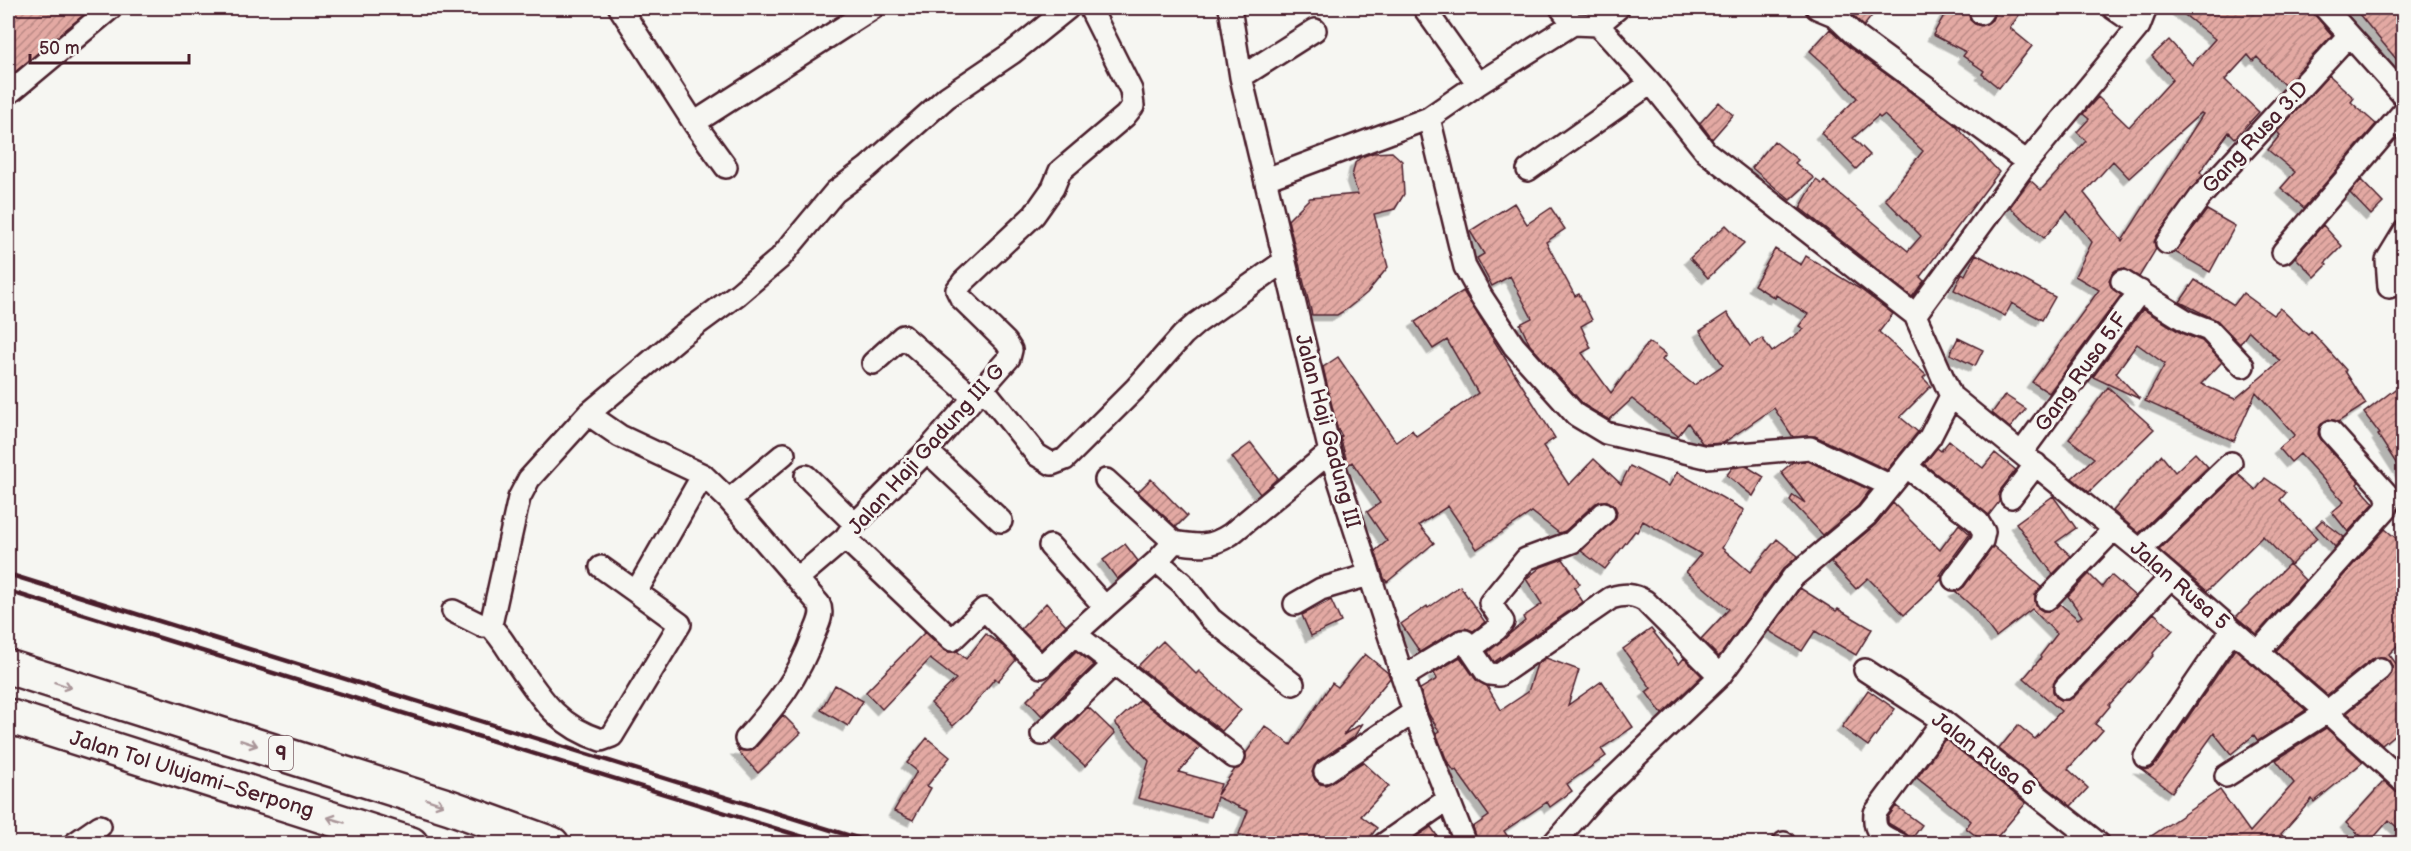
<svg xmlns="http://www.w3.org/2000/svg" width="2411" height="851" font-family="'Balsamiq Sans',sans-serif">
<defs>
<pattern id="building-hatch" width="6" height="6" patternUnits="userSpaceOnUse" patternTransform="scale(1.5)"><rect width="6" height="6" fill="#e3a9a3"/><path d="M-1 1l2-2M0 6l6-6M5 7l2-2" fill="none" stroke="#ba8985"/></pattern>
<filter id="shadow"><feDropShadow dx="-5.5" dy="5.5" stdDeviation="0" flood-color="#0004"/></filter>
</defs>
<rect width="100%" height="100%" fill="#f6f6f2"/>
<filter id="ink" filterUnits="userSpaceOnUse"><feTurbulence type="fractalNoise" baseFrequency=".0167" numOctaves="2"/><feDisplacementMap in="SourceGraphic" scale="12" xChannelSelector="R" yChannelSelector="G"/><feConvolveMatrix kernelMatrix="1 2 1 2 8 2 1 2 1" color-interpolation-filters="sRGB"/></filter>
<g filter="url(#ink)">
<path fill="url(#building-hatch)" stroke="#4a1f2b" stroke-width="1.5" fill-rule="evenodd" filter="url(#shadow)" d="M8,8H92L8,78Z
M1850,8H1878L1864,26L1847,10Z
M1948,8H1970V20L1975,24L1981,26L1992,20L1997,8H2024L2010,28L2032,46L1999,88L1982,74L1984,71L1963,56L1966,52L1933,35Z
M2176,8H2309L2332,35L2285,86L2257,57L2253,61L2248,55L2225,80L2259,112L2235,138L2229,132L2200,172L2203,175L2157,236L2154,242L2156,249L2139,277L2123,268L2117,270L2112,274L2109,280L2111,286L2121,295L2049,393L2032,382L2099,290L2075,276L2092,242L2067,211L2044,238L2010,207L2030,180L2041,190L2086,141L2077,132L2089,119L2083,114L2098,97L2129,127L2173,79L2152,56L2169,40L2192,65L2215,39ZM2201,113L2203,114L2122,241L2084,193L2113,161L2129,178Z
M2354,8H2403V67L2387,48Z
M1830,29L1849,47L1954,124L1999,172L1920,277L1924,281L1912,297L1800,208L1816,180L1822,184L1824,181L1908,251L1921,236L1885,199L1923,151L1884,115L1880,118L1878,116L1853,138L1870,155L1856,169L1821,133L1857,98L1838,76L1810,51Z
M2329,75L2354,98L2351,102L2376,124L2304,208L2281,188L2295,172L2268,150L2280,135L2277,132Z
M1719,102L1733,115L1712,139L1700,123Z
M1774,141L1798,160L1795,163L1814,178L1790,200L1752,168Z
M1392,152L1402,161L1404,194L1395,209L1374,214L1388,267L1367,293L1347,309L1337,315H1312L1288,220L1310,198L1358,194L1352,177L1355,163L1361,157L1373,153Z
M2361,180L2383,203L2371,215L2350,193Z
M1514,203L1527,224L1551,208L1565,229L1546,242L1575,296L1579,294L1592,320L1581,326L1591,348L1582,353L1611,393L1649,342L1666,355L1662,360L1694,385L1723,365L1700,331L1727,313L1750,346L1762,338L1772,352L1804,329L1799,326L1808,314L1776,295L1775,298L1754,285L1775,249L1801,265L1806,256L1860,289L1893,314L1879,332L1926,375L1923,378L1931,386L1900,417L1918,432L1887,470L1815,436L1793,437L1774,408L1723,443L1707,444L1702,443L1688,423L1678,436L1632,399L1609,420L1584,405L1530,345L1520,324L1532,318L1510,276L1492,286L1477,258L1484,254L1470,231Z
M2207,210L2235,226L2210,272L2175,252Z
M1726,225L1744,243L1708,278L1690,258Z
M2323,225L2342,246L2325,263L2327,265L2315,277L2295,257Z
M1976,254L2055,297L2042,320L2012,303L2005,316L1954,290L1962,273L1965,275Z
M2195,280L2234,305L2243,293L2273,315L2280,308L2308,335L2311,331L2346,370L2345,371L2366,404L2338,422L2329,419L2323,422L2319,428L2318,434L2322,441L2359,482L2357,484L2374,503L2348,532L2332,512L2344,502L2300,454L2291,462L2279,448L2295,435L2256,392L2234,441L2145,401L2165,364L2137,344L2116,373L2140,399L2093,377L2143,309L2181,333L2202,341L2222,362L2201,384L2235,399L2280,361L2249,331L2240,344L2218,321L2180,302Z
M1463,291L1555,438L1543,446L1569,485L1594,459L1621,484L1630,466L1669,486L1677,472L1744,510L1722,548L1750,572L1777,539L1798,556L1783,569L1719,657L1701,639L1729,609L1686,572L1701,554L1643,521L1637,532L1635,531L1605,569L1581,551L1616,517L1617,511L1614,505L1607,501L1596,503L1565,531L1559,533L1532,512L1477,549L1448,506L1419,525L1434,543L1387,582L1384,578L1375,551L1387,541L1367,512L1380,503L1352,462L1348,465L1340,437L1342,436L1337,428L1323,367L1338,357L1396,442L1412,430L1416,436L1478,393L1447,340L1433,349L1415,322Z
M1958,338L1983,350L1975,366L1950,354Z
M2403,383V474L2378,435L2380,434L2364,413Z
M2108,387L2154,429L2089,492L2072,478L2094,458L2069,439Z
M2005,395L2026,409L2010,428L1992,413Z
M1949,441L1983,468L1995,453L2016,470L2001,489L1999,502L1989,515L1924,464L1937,448L1941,451Z
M1251,443L1278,478L1260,494L1232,457Z
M2195,453L2208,467L2139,533L2113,511L2161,455L2175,472Z
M1808,461L1870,490L1858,506L1823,535L1790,500L1793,495L1805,503L1781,472L1793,462Z
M1746,466L1764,477L1753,496L1727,475L1732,468Z
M2238,474L2256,490L2265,478L2286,493L2280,500L2317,538L2291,565L2263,536L2207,591L2159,550Z
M1151,479L1187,516L1176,527L1138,492Z
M2053,496L2076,528L2056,542L2071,556L2053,574L2016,523Z
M1893,503L1940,550L1959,524L1970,534L1940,575H1942V579L1904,615L1868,578L1856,589L1831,562L1875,525Z
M2322,520L2344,537L2335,547L2316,526Z
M2385,529L2403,544V640L2389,654L2403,673V727L2382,745L2347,713L2388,678L2393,668L2389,661L2384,657L2372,659L2327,695L2276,651Z
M1125,544L1138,561L1117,579L1103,560Z
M1993,546L2041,587L2035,595V602L2038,608L2043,611H2051L2060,604L2078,619L2082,616L2068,596L2089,574L2102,587L2111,575L2135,596L2055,680L2053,691L2056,697L2061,700H2068L2074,697L2154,613L2173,630L2153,653L2154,655L2109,705L2110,706L2095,724L2103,730L2068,769L2088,788L2071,806L1999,749L2018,725L2035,739L2061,711L2024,678L2041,658L2040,656L2057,634L2032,609L1996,637L1975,609L1955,591L1964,587Z
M1563,559L1580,584L1574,588L1583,602L1494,662L1488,652L1525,621L1523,617L1542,604L1526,579L1541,567Z
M2289,564L2305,580L2257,634L2236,617Z
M1460,586L1485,622L1473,631L1465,628L1456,630L1420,652L1401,624L1427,606L1428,608Z
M1800,588L1836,611L1838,609L1872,629L1856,655L1815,631L1802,651L1769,631Z
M1331,600L1341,622L1311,636L1302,615Z
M1046,603L1066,625L1041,649L1021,629Z
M1651,629L1679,664L1684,658L1702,676L1662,714L1646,692L1651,688L1623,649Z
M925,632L944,650L949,652L957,651L966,659L986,634L1004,647L1016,660L998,681L995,678L968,712L953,726L931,703L956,679L930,659L882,709L866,692Z
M1163,641L1196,674L1199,671L1241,710L1222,731L1138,666Z
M2235,649L2306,710L2258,741L2254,735L2231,754L2214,733L2172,792L2140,768L2150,769L2156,764Z
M1076,651L1094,665L1042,716L1027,700Z
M1365,654L1388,673L1390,678L1343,735L1363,723L1354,737L1318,761L1312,772L1315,780L1320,784L1326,785L1363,762L1389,786L1361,816L1377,828L1366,843H1248L1250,838L1239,834L1248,811L1217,797L1211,817L1138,798L1149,761L1115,723L1140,700L1200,747L1179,772L1221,784L1217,795L1235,769L1244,764L1246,753L1265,726L1291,745L1332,683L1338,687Z
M1460,657L1476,680L1487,686L1501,710L1528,692L1537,664L1546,658L1579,670L1568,705L1602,681L1633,727L1601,749L1606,756L1567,784L1572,791L1550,807L1547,802L1504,831L1512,843H1478L1473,827L1489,816L1456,770L1454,771L1447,761L1436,733L1439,731L1428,713L1420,689L1437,679L1434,673Z
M835,685L863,701L848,726L821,710Z
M1868,690L1895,709L1868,746L1842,727Z
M1088,707L1115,733L1085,766L1056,739Z
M783,715L801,733L758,773L737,750L750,751L755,748Z
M2326,728L2363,762L2314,802L2312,799L2281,834L2295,843H2141L2220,790L2250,832L2294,783L2276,760Z
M927,738L950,757L927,786L931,788L913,820L894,811L917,771L907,763Z
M1945,739L2026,803L1992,843H1985L1966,828L1971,821L1917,778Z
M2384,781L2396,792L2403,794V833L2389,820L2369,843L2346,823Z
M1896,806L1922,825L1911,840L1905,833L1888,823V817Z
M1431,827L1442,843H1407Z"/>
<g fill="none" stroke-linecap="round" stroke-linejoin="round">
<g stroke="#4a1f2b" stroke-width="26">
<path id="minor" d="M620,8L694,123L726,167
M1230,8L1241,77L1330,452L1414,712L1466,844
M1424,8L1478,84
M1561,8L1573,24
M1817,8L1834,15L1857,37L2027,162
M2113,8L2139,26
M2325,8L2404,96
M1981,13L1984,8
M1598,25L1651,83L1706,152L1915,315L1951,396L2140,550L2327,712L2404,782
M1241,77L1315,30
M8,94L111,8
M1429,118L1465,267L1481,296L1514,346L1576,415L1606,433L1706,457L1810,448L1889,485
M694,123L873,8
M1528,170L1651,83
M1266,179L1429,118L1478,84L1573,24L1598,25L1618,8
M2167,243L2201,196L2349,35
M2283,252L2404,111
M2122,281L2188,322L2209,330L2243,366
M2389,287L2387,260L2404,232
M1915,315L2027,162L2139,26L2146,8
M873,363L903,336L974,398
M983,388L1037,455L1052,464L1065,459L1136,388L1183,335L1197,323L1283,262
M588,414L620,436L703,475L729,500L819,604C824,614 818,624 814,634C798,679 777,704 746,739
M927,451L1001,521
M2022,452L2140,291
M1907,467L1978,522L1984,532L1982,541L1954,579
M806,476L855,524
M1106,480L1174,542
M2011,497L2036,464
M729,500L784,454
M845,538L952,640L984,609L1041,667L1075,634L1234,757
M1050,546L1105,607L1157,561L1174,542C1198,546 1210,548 1231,534L1330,452
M2140,550L2231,463
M1157,561L1182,583L1211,619L1293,684
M601,567L636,592
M798,578L845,538L855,524L927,451L1009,358L1011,350L1006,342L961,298L957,290L963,282L1034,215L1053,188L1060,171L1125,116L1133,106L1131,90L1090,8
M2047,599L2114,529
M1295,604L1321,589L1369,575
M453,611L483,626L492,620L519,498L529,479L588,414L681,336L738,294L780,258L835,192L867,168L947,97L1012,53L1068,8
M488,624C501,636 507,648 516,662C541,698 557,726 601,740L612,736L680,624L636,592L703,475
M1075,634L1105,607
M1470,649L1497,629L1503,622L1490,603L1526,559L1572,542L1604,513
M2257,653L2386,509L2388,502L2386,493L2331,432
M1865,670L1943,721L2099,844
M1403,677L1462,641H1465L1486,672L1490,674L1499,675L1611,598C1625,594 1633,594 1645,601L1720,676
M2065,688L2170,578
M1042,734L1113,665
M2145,757L2232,630
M1325,772L1414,712
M2226,776L2327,712L2380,669
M74,844L100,826
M1384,844L1447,800
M1553,844L1595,796L1720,676L1793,577L1867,515L1930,437L1951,396
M1784,844V843
M1899,844C1882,836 1873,833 1875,813L1943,721"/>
</g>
<g stroke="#4a1f2b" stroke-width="38">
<path id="motorway" d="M8,667L450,807L552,844
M8,716L411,844"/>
</g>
<use href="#minor" stroke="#f6f6f2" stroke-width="21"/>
<use href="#motorway" stroke="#f6f6f2" stroke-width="33"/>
<path stroke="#4a1f2b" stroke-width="4.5" d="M8,574L876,844
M8,591L826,844"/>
</g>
<defs><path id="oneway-shaft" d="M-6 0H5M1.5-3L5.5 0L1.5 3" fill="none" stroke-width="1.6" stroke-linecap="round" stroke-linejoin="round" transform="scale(1.5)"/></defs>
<g stroke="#a99598">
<use href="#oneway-shaft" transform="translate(63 685) rotate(18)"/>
<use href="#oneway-shaft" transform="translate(249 743) rotate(18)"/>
<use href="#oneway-shaft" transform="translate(435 802) rotate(18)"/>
<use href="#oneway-shaft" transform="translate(336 820) rotate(-163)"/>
</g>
</g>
<g text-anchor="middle" stroke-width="6" stroke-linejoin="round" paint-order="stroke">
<rect fill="#f6f6f2" stroke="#7e6067" stroke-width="1.5" x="269" y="736" width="24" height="34" rx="4.5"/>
<g font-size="20" font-weight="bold" fill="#4a1f2b">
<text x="281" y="760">9</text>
</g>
<g font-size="21" fill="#4a1f2b" stroke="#f6f6f2">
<text transform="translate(2255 137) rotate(-47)" y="7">Gang Rusa 3.D</text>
<text transform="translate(2081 372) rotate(-54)" y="7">Gang Rusa 5.F</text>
<text transform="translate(1328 431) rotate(75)" y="7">Jalan Haji Gadung III</text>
<text transform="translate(926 449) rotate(-48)" y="7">Jalan Haji Gadung III G</text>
<text transform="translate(2180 585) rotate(41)" y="7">Jalan Rusa 5</text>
<text transform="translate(1984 754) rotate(37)" y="7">Jalan Rusa 6</text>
<text transform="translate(192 774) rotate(17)" y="7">Jalan Tol Ulujami–Serpong</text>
</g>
</g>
<rect width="2411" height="851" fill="none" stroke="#f6f6f2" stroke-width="30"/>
<rect x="15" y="15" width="2381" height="821" fill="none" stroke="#4a1f2b" stroke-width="2" filter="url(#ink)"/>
<path d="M30 54v9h159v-9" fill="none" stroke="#4a1f2b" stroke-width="3"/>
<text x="39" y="54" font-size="18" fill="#4a1f2b" stroke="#f6f6f2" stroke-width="4.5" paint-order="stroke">50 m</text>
</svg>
